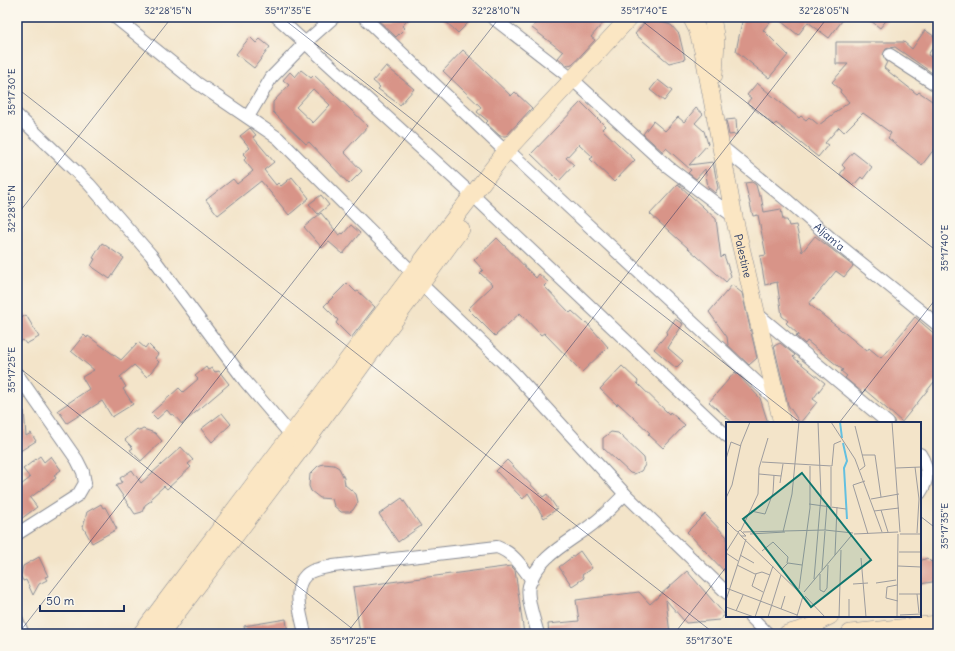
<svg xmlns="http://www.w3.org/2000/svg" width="955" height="651" font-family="Delius,sans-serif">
<rect width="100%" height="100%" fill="#fbf7ec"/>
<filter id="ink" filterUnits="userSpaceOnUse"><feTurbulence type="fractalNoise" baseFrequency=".025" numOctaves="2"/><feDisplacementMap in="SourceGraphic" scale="8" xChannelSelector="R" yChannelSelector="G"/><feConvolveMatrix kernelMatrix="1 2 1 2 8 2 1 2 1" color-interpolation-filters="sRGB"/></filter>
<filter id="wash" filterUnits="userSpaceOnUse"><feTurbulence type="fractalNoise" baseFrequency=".012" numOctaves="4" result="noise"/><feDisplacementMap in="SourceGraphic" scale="16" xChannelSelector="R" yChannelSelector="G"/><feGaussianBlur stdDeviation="0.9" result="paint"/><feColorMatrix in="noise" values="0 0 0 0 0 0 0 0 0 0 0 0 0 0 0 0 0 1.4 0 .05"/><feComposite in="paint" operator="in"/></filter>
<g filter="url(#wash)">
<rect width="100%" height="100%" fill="#f3e4c9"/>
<g id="blocks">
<path fill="#d89488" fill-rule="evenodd" d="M375,17H411L402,26L405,28L396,37Z
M441,17H474L458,33Z
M541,17H608L591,37L595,40L572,65L568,66L558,58L563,52L532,28Z
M743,17H774L763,30L788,55L769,78L736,51Z
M776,17H845L829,38L808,22L798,35Z
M866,17H889L880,28Z
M654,20L671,25L679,34L685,59L669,63L635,34L645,22Z
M925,30L938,39L928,55L936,61L938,58V77L895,47L886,49L883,55L887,62L884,68L917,94L919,92L938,105V144L922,165L888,138L891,133L863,113L844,132L839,127L825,143L828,145L818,157L776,123L774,125L747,103L751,98L747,95L757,83L799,118L801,116L806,120L809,117L819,125L849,102L840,92L841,90L832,82L848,64H836V42H904L912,49Z
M250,37L256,43L260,39L270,47L254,68L236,54Z
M463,50L511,96L515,92L532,108L506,136H500L486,123L488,121L477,112L481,107L443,71Z
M386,66L414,89L400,105L378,89L380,87L373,81Z
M301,70L311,78L314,75L368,126L344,152L362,171L349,184L309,142L306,144L273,112V102L289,85L283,80L290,72L295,77ZM313,89L330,105L313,123L296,107Z
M658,80L672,91L664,101L650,90Z
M581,102L605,126L602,129L635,160L614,182L590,159L593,157L579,144L566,158L574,165L559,181L531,154Z
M696,108L703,114L695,123L704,131L708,144L689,165L713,162L718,188L715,193L708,187L705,169L696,179L688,173L691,170L666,148L663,152L643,134L653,121L665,131L678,117L684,122Z
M736,119L737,134L729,135L726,120Z
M250,128L256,135L253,137L274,162L264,170L276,185L278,183L281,186L292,177L309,198L289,215L261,181L218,215L206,200L233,179L237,184L253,171L244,160L246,157L243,154L250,148L240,136Z
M853,152L872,167L863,179L861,177L854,185L840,174L845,168L842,165Z
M752,182L756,185L759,196H761L764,212L781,209L783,220H787L789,226L796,225L802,252L815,236L853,266L844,277L836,271L809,304L867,351L869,348L881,358L915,317L938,337V385L934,382L902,422L865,390L863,393L845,378L847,376L841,371L843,370L807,341L805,344L796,336L799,335L786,323L788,321L782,316L777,282L765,285L760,256L766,255L758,215L753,216L745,183Z
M678,184L716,219L721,258L724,255L731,276L726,282L650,214Z
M321,195L329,205L318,214L309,204Z
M321,213L339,235L342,233L343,234L351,225L360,233L343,254L329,242L322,248L304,227Z
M497,238L536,278L539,274L548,282L544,286L570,313L572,311L585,323L586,322L608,347L582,372L544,333L541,335L520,313L495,336L468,309L493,285L480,273L483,270L474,260Z
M102,243L124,258L110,279L91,266L95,259L93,258Z
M347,283L356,292L358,291L375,307L351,338L336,323L338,320L324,306Z
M732,285L742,293L757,358L749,365L728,345L727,337L709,312Z
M26,315L39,337L26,344L23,340L17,343V321Z
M675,319L683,324L668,348L683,361L676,368L654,349L667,334L666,333Z
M84,335L87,338L88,336L121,360L138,342L145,348L148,344L158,354L155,358L159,362L147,377L134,365L120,377L126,387L123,389L133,404L112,417L102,401L67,423L58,410L89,389L82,377L94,370L71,351Z
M780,343L795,355L793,357L825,383L813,399L817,402L800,423L788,405L774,346Z
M622,366L638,381L637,383L669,414L670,412L685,425L663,448L648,434L650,433L618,403L617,405L600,389Z
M206,367L208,370L212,368L215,372L219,371L229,384L182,424L173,414L171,415L167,410L157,419L151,413L179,388L183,392L198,379L195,376Z
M735,372L760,398L768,423H733L709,402Z
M24,411L26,436L31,433L36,441L17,453V412Z
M222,413L231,424L212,442L201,429Z
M137,429L140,431L143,429L155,433L162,441L141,461L130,450L133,448L125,440Z
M611,432L618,433L644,458L645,465L641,471L634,474L630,473L603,448V438Z
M181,447L193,460L188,464L191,467L167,489L164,486L151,498L152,500L145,505L142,512L135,514L116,486L122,482L120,478L132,470L141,483Z
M40,456L44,462L51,456L61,470L54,475L56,478L30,498L37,507L17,522V488L30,478L23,469Z
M507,460L543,497L547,494L557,509L544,518L528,493L523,499L496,471Z
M323,464L334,465L339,468L344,478L345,485L356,494L358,502L353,510L350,512H341L334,506L332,499L320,498L311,491L309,486L310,474L318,466Z
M402,498L421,526L398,542L379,514Z
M101,504L103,508L105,507L117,529L92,543L83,527L87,512Z
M705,514L727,537V574L687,532Z
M580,551L592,568L582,575L584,578L572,586L559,567Z
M39,557L48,576L45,577L47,580L39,584L33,595L26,580L23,581L21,576L23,566Z
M927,558L931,562L938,559V581L920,584V561Z
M511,566L515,570L524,634H360L353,587Z
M687,571L725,615L719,620L686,623L666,600L670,634H549L548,624L579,621L576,600L639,592L650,604Z
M286,619L288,634H245L244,626Z"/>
</g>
</g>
<g filter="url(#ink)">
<use href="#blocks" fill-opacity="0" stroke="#878a94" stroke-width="1"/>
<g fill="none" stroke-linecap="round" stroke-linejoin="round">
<g stroke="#878a94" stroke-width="14">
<g id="street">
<path d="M115,17L197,83L278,138L413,273L420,283L512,371L625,494L727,593"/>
<path d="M277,17L480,202L727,436"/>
<path d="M364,17L506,152"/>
<path d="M492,17L572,79L667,166L734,217"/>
<path d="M890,55L938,86"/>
<path d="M17,115L89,184L151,255L245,381L296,441"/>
<path d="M248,117L271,78L306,42L334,17"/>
<path id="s1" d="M722,147L788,201L834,241L938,325"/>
<path d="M514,156L776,400"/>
<path d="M755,312L888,423"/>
<path d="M17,374L77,460L83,472L85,483L78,495L17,534"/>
<path d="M920,454C929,468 929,480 920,493"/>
<path d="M750,616L768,634"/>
<path d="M17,620L23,634"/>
<path d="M305,634C302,617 291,589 306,575C312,569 324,568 333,566L497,547C514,553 522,567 532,580"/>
<path d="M538,634C535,622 526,598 529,586C537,556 572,541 594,523C605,515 615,504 625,494"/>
</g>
</g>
<g stroke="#878a94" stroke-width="18">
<g id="secondary">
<path id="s2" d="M691,17L697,29L703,51L734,217L782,423"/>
<path d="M712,17L716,41L714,75"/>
<path d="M850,633L938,624"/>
<path d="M141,634L431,249L507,150L630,17"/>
<path d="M161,634L303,446L461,229"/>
<path d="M787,634L814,626"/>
<path d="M813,634L818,622L830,616"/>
</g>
</g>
<use href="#street" stroke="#fff" stroke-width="12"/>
<use href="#secondary" stroke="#fbe6c3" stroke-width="17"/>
</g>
</g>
<path fill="none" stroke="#1b2f5e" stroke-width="1" stroke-opacity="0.45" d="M281,17L801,423M637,17L938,252M17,88L715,634M17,215L172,17M17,366L359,634M839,423L938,296M920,516L938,530M18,634L500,17M346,634L828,17M674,634L727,566"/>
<g text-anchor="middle" stroke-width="3.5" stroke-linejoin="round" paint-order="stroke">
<g font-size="11" fill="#1b2f5e" stroke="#fbf7ec">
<text dy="4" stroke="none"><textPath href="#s1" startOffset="140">Aljam'a</textPath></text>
<text dy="4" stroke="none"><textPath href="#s2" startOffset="245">Palestine</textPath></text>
</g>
</g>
<g transform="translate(726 422)">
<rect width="195" height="195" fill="#f3e4c9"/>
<path fill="none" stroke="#63c0e1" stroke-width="2" d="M114,0L116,16M117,21L121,39L118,46L121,97"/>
<path fill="none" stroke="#9d9c9e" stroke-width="1" d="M105,0L129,37L156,110M166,0L174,110M129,4L139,44L134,48M136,33H149L155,75M0,37L5,20L15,24M36,40L106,44L108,22L115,19M105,45V84M189,45L193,77L191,111M170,46L195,45M33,52L55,54M139,59L127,63L142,112M54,61L57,42M0,76L6,63L15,22L24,0M145,77L173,72M83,82L120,87M155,88L162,110M25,89L39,92L47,71L48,53M148,89L173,86M0,99L9,108L12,110L15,114H20L14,108L12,110M15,108L32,72L33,46L42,16M99,108L101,83M17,110L99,108L127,111M57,110L66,72L73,0M24,112L59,110M128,112L172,110M174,112H195M15,114L76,173M36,129L47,120L62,135L61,141M0,130L12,111M173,130H195M0,131L12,139M14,133L28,141M109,133L111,85M135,136L140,195M11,143L29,152L36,150L44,153M172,144L195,145M55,148L62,141L76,143M96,148L99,109M30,152L26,164L37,170M94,152V168L98,170L101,166L102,143M88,157L95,74L92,0M150,161L170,158M127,162L142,161M171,163L161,165L160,176L172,179M0,166L71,193M73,167L84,86V44M78,170L125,114M173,172H195M191,172L193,191M79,174L99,195M0,178L20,117M0,185L28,195M55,187L59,174M10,189L17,173M174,193L195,192M71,194L77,174M29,195L47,144M42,195L55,153M113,195L115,128M123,195V177M171,195L172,112"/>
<path fill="#0f766e" fill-opacity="0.15" stroke="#0f766e" stroke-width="2" d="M76,51L145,138L85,185L17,97Z"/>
<rect width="195" height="195" fill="none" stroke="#1b2f5e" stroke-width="2"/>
</g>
<rect width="955" height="651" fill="none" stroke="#fbf7ec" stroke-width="44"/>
<path d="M40 605v6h84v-6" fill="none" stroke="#1b2f5e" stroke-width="2"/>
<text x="46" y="605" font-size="12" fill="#1b2f5e" stroke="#fbf7ec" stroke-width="3" paint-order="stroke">50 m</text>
<rect x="22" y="22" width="911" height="607" fill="none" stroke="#1b2f5e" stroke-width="1.5"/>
<g font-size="10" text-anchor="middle" fill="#1b2f5e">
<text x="168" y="14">32°28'15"N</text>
<text x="288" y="14">35°17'35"E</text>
<text x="496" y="14">32°28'10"N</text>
<text x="644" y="14">35°17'40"E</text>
<text x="824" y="14">32°28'05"N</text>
<text transform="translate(11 92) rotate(-90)" y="4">35°17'30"E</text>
<text transform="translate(11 209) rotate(-90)" y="4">32°28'15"N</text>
<text transform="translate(944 248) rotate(-90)" y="4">35°17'40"E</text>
<text transform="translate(11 370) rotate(-90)" y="4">35°17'25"E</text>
<text transform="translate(944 526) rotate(-90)" y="4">35°17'35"E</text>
<text x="353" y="644">35°17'25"E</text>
<text x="709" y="644">35°17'30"E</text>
</g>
</svg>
